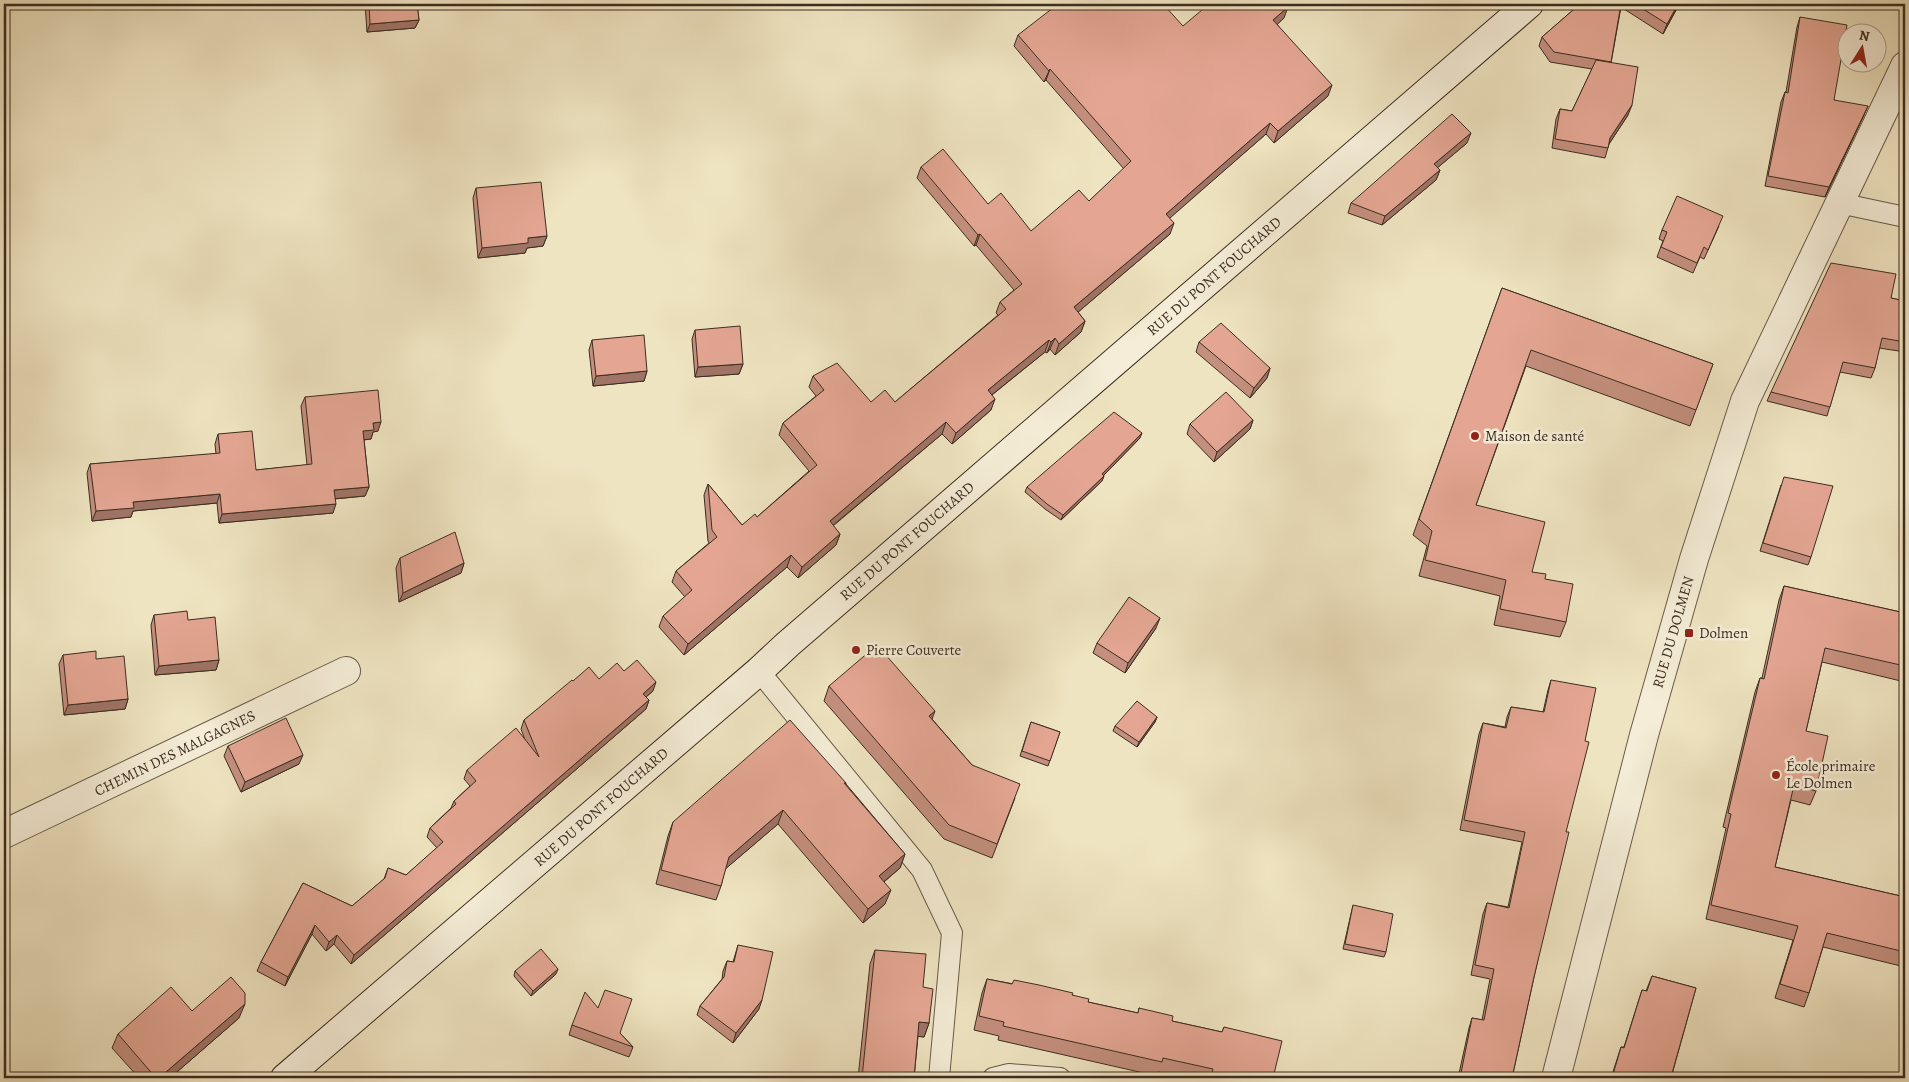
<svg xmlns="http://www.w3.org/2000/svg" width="1909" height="1082" font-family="Alegreya,serif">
<rect width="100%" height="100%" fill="#efe4c1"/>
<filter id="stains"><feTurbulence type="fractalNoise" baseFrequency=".004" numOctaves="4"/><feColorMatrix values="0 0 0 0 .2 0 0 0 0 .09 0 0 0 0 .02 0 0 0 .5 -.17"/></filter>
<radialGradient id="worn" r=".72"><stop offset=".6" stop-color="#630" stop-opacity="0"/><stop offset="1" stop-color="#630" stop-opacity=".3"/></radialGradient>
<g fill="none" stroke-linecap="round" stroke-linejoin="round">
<g stroke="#695b48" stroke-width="22">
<path id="service" d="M1839,203L1905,217
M759,671L922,870L952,933L939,1078
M993,1078L1009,1074L1060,1078"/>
</g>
<g stroke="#695b48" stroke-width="30">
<path id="minor" d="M4,834L346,671"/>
</g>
<g stroke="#695b48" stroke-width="30">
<path id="tertiary" d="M1556,1078L1644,735L1694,559L1745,401L1905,66"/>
</g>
<g stroke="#3c2d20" stroke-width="30">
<path id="secondary" d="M285,1078L759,671L788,644L1529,4"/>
</g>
<use href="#service" stroke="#f5edd7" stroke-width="20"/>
<use href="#minor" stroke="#f5edd7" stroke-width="28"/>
<use href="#tertiary" stroke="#f5edd7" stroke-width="28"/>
<use href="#secondary" stroke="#f5edd7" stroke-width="28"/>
</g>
<path fill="#c48f7e" stroke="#3c2d20" d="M365,4H417L419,20L415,28L367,32Z
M1580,4H1707L1705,9L1679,5L1663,34L1621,7L1611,63L1628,115L1609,144L1605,158L1552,148L1556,119L1560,109L1572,111L1592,69L1550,62L1539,46L1542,37Z
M1800,17L1834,100L1864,115L1825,197L1765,186L1781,102L1785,92H1786L1797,27Z
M1284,18L1277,24L1328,96L1274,143L1266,134L1169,218L1170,234L1078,312L1085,321L1081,332L1055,355L1050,349L1047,353L1045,352L992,395L991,410L952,444L942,434L833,526L840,534L836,545L798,578L787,567L684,655L659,627L663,616L685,597L672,582L676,571L709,543L708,541L704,495L708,484L742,525L757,517L809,471L779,435L783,423L816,396L809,387L813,376L871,402H895L998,315L996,313L1000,302L1014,290L976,245L974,246L917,178L921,167L988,204L1031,231L1089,201L1124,169L1046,80L1044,82L1014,46L1018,35L1183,26Z
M1467,143L1437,168L1440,170L1436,180L1382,225L1348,213L1351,203Z
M476,188L547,236L543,246L527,248L525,253L478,258L473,198Z
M1719,226L1704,259L1700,257L1693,273L1657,257L1663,241L1659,239L1662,230Z
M1502,288L1713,364L1690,426L1526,366L1476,505L1532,572L1545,579L1566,622L1560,637L1494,625L1500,596L1419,576L1427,546L1413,535Z
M1891,298L1905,301V352L1879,348L1875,368L1871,378L1840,372L1827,416L1767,401L1771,392Z
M695,330L743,364L739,374L695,377L692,339Z
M592,340L647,371L644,381L593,386L589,350Z
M1199,342L1270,368L1267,378L1250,398L1196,352Z
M305,397L378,431L373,432L371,439L364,440L369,487L365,496L335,499L333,513L219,523L217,503L133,511L131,517L92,521L87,473L90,464L216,454L215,444L218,434L256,470L307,465L301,406Z
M1253,420L1250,429L1214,462L1187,434L1190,424Z
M1140,438L1104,475L1102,481L1061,520L1045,509L1025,492L1027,487Z
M1781,485L1811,557L1808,565L1760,551Z
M400,558L464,563L461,573L399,602L396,568Z
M1784,586L1905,613V682L1822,662L1806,731L1816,791L1810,805L1791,800L1775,867L1905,897V967L1823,947L1809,993L1804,1007L1775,998L1793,940L1706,919L1726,828L1723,827L1755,692L1760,678H1762L1779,600Z
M154,615L188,620L219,660L216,670L155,675L151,625Z
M1156,628L1125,673L1093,653L1097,643Z
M63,655L96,659L128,699L125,709L64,715L59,664Z
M624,671L653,691L646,697L649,700L646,709L351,964L334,944L326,951L312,934L285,986L257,971L261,962L303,883L352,906L384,879L388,868L406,875L437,848L427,837L430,828L451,808L454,801L470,786L464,779L467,770L525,740L521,729L524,720L573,681L599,679Z
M1551,680L1566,832L1534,977L1512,1078H1515H1458L1469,1028L1472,1018L1482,1020L1490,979L1471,975L1483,914L1487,903L1508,907L1522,842L1460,830L1479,734L1483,723L1505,727L1507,717L1511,707L1543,712L1548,690Z
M829,686L932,719L972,765L1015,798L992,858L944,839L824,701Z
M1157,717L1155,722L1137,747L1113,731L1115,726Z
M1031,722L1060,732L1048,766L1020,756Z
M228,746L299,764L241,792L224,756Z
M846,783V784L905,854L900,868L884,882L885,904L863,923L778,824L725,869L721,886L716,900L656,884L668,836L673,822Z
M1353,905L1386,952L1384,957L1343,949Z
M738,945L759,1009L733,1043L697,1015L700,1006L722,979L723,971L727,961L733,962Z
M875,950L923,987L929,1023L924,1037L918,1036L914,1078H858L870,964Z
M515,971L556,974L531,996L514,976Z
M1652,976L1696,988L1671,1078H1611L1621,1047H1624L1642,990L1646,991Z
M987,979L1072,995L1088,1002L1138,1013L1139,1008L1172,1021L1222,1032L1224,1027L1273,1078H1187L1158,1072L1157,1076L998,1040L999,1036L974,1030L982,993Z
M192,1011L239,1018L170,1078H139L112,1048L118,1034Z
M572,1025L620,1033L633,1047L629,1057L569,1035Z"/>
<path fill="#a07467" stroke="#3c2d20" d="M1678,4H1679L1663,34L1667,24Z
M1288,7L1284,18L1269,32L1273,20Z
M419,20L415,28L367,32L370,24Z
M1050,69L1046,80L1044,82L1049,71Z
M1332,85L1328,96L1274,143L1278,131Z
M1632,105L1628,115L1607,147L1610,138Z
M1868,106L1864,115L1825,197L1829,187Z
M1270,123L1266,134L1162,225L1166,214Z
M1471,133L1467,143L1430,174L1434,164Z
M1440,170L1436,180L1382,225L1385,216Z
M1174,223L1170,234L1070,319L1074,307Z
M980,234L976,245L974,246L978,235Z
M547,236L543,246L527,248L525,253L478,258L482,248L528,238Z
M1085,321L1081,332L1055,355L1059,344Z
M1055,338L1050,349L1047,353L1051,342Z
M1049,340L1045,352L984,401L988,390Z
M743,364L739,374L695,377L698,367Z
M1270,368L1267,378L1250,398L1254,388Z
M647,371L644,381L593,386L596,376Z
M995,399L991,410L952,444L956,433Z
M1253,420L1250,429L1214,462L1217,452Z
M381,422L378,431L373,432L371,439L360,440L363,431L373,423Z
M946,422L942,434L825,532L830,521Z
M1142,433L1140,438L1100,479L1102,474Z
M1104,476L1102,481L1061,520L1063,515Z
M369,487L365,496L331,499L334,490Z
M220,494L217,503L133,511L131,517L92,521L96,511L133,502Z
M336,504L333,513L219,523L222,514Z
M840,534L836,545L798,578L802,567Z
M791,555L787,567L684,655L688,644Z
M464,563L461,573L399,602L403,593Z
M1160,618L1156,628L1125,673L1128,663Z
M219,660L216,670L155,675L159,666Z
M656,682L653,691L640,702L643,694Z
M128,699L125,709L64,715L68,705Z
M649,700L646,709L351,964L354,955Z
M935,711L930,725L929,716Z
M1157,717L1155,722L1137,747L1139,742Z
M303,755L299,764L241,792L245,782Z
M783,810L778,824L723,871L729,857Z
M905,854L900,868L874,890L879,876Z
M891,890L885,904L863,923L868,909Z
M315,925L312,934L285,986L288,977Z
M337,935L334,944L326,951L329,942Z
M558,969L556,974L531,996L533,991Z
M762,1000L759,1009L733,1043L736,1033Z
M245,1004L239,1018L170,1078H159Z
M919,1022L929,1023L924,1037L914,1036Z"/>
<path fill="#e4a693" stroke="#3c2d20" d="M369,4H417L419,20L370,24Z
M1058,4H1163L1183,26L1209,4H1285L1288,7L1273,20L1332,85L1278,131L1270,123L1166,214L1174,223L1074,307L1085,321L1059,344L1055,338L1051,342L1049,340L988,390L995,399L956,433L946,422L830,521L840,534L802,567L791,555L688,644L663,616L692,590L676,571L717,537L712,530L708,484L742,525L755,514L757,517L817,465L783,423L824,390L813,376L837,363L871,402L885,390L895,402L1006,309L1000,302L1022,284L980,234L978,235L921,167L943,149L988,204L1001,193L1031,231L1079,190L1089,201L1131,161L1050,69L1049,71L1018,35Z
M1580,4H1621L1611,62L1554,52L1542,37Z
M1635,4H1678L1667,24Z
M1800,17L1847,25L1834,100L1868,106L1829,187L1768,176L1785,92L1788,93Z
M1596,60L1638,67L1632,105L1610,138L1608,148L1555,139L1560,109L1572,111Z
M1452,114L1471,133L1434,164L1440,170L1385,216L1351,203Z
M541,182L547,236L528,238V243L482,248L476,188Z
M1677,196L1723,216L1708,250L1704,247L1697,263L1661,247L1667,232L1662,230Z
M1831,263L1896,274L1891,298L1905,301V342L1882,338L1875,368L1843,362L1830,407L1771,392Z
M1502,288L1713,364L1696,410L1531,350L1476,505L1545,522L1532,572L1546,574L1545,579L1573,584L1566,622L1500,609L1506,580L1425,560L1432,531L1419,519Z
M1221,323L1270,368L1254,388L1199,342Z
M740,326L743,364L698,367L695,330Z
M644,335L647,371L596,376L592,340Z
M378,390L381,422L373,423L374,430L363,431L369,487L334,490L336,504L222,514L220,494L133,502L134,508L96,511L90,464L220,453L218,434L252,431L256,470L312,464L305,397Z
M1226,392L1253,420L1217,452L1190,424Z
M1114,412L1142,433L1102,474L1104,476L1063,515L1047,504L1027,487Z
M1784,477L1833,486L1811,557L1763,543Z
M455,532L464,563L403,593L400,558Z
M1784,586L1905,613V666L1825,648L1806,731L1828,736L1816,791L1794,785L1775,867L1905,897V952L1827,933L1809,993L1780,984L1798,926L1711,905L1731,814L1728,813L1760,678L1764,679Z
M1129,597L1160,618L1128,663L1097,643Z
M187,611L188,620L215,617L219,660L159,666L154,615Z
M877,645L935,711L929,716L972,765L1020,784L997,844L949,825L829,686Z
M96,651V659L124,656L128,699L68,705L63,655Z
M637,660L656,682L643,694L649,700L354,955L337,935L329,942L315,925L288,977L261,962L303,883L352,906L385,878L388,868L406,875L443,842L430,828L456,804L454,801L476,781L467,770L516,728L539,757L524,720L572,680L573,681L589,667L599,679L617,663L624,671Z
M1551,680L1596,688L1585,741L1589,742L1566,832H1569L1534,977L1512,1078H1515H1460L1472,1018L1484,1020L1494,969L1475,965L1487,903L1509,908L1525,832L1464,820L1483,723L1506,728L1511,707L1544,712Z
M1137,701L1157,717L1139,742L1115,726Z
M286,718L303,755L245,782L228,746Z
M790,720L846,783H844L905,854L879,876L891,890L868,909L783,810L729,857L721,886L661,870L673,822Z
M1031,722L1060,732L1050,761L1022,751Z
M1353,905L1393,914L1386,952L1345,944Z
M738,945L773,952L762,1000L736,1033L700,1006L724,977L727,961L734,962Z
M541,949L558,969L533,991L515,971Z
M875,950L926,954L923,987L933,989L929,1023L919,1022L914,1078H862Z
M1652,976L1696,988L1671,1077L1663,1075L1662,1078H1612L1621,1047L1624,1048L1642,990L1647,991Z
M231,977L245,993V1004L159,1078H156L118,1034L171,987L192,1011Z
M987,979L1012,984L1014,980L1039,985L1073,993L1072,995L1089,999L1088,1002L1138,1013L1139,1008L1173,1016L1172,1021L1222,1032L1224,1027L1282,1041L1273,1078H1255L1247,1076V1078H1236L1212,1073L1213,1069L1163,1058L1162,1062L1003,1026L1004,1022L979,1016Z
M605,990L632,999L620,1033L633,1047L572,1025L585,992L598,1008Z"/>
<g fill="#8f2418" stroke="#f5edd7" stroke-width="2">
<circle cx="1475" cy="436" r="5"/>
<rect x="1684" y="628" width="10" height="10" rx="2.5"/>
<circle cx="856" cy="650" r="5"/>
<circle cx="1776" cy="775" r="5"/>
</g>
<g text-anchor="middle" stroke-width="5" stroke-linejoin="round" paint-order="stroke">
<g font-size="15" fill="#3c2d20" stroke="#f5edd7">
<text transform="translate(1214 276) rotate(-41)" y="5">RUE DU PONT FOUCHARD</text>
<text transform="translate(907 541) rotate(-41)" y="5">RUE DU PONT FOUCHARD</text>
<text transform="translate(1673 632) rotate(-74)" y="5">RUE DU DOLMEN</text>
<text transform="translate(175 753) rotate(-26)" y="5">CHEMIN DES MALGAGNES</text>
<text transform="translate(601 807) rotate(-41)" y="5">RUE DU PONT FOUCHARD</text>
</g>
<g font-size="15" fill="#3c2d20" stroke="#f5edd7" text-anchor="start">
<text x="1485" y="441">Maison de santé</text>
<text x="1699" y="638">Dolmen</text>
<text x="866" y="655">Pierre Couverte</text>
<text x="1786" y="771">École primaire<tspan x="1786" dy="17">Le Dolmen</tspan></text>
</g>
</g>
<rect width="1909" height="1082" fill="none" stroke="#efe4c1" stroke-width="20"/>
<rect x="5" y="5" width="1899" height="1072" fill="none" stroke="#3c2d20" stroke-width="2.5"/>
<rect x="10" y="10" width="1889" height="1062" fill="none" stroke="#3c2d20"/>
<g transform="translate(1862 48) rotate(11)"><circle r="24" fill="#f5edd7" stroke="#aba08e"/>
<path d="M0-4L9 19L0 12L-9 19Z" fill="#8f2418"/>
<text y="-8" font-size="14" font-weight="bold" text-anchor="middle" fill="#3c2d20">N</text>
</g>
<rect width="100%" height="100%" filter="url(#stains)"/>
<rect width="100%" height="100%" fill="url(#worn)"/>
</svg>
